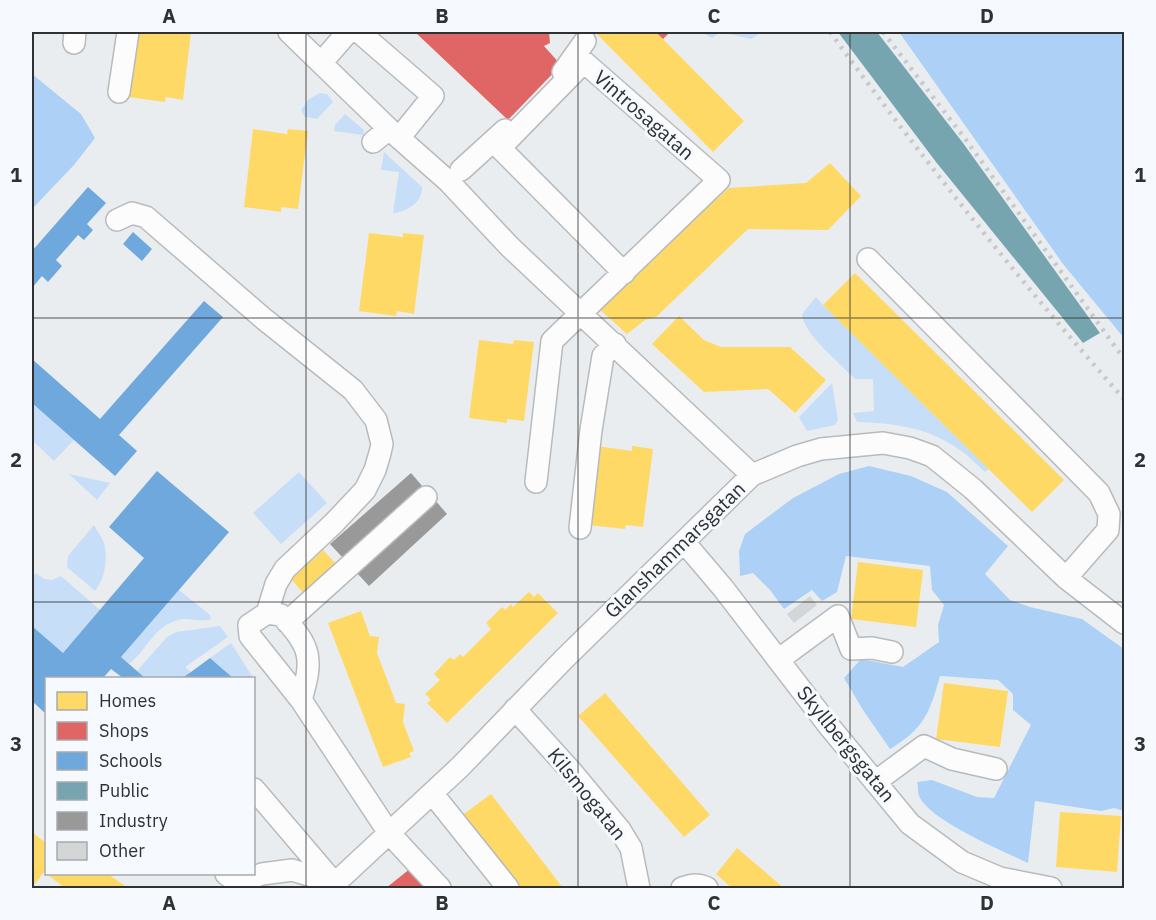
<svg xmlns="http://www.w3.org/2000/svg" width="1156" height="920" font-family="'IBM Plex Sans',sans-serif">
<rect width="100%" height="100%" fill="#eaedef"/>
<path fill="#c6def7" d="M705,32H762L751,39L720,32L712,38L705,34Z
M320,93L327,94L333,102L317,119L305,117L301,110L309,99Z
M345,114L364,130L363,135L334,131L335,125Z
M384,152L422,187C423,202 407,212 393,213L399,172L381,170Z
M816,297L823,305L989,469L985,472C976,464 967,454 957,448C926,427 893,423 857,422L853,413L874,411L873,379H855C841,364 803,334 802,314Z
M832,383L838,420L835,425L807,431L799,417Z
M32,403L74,440L54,461L32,440Z
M299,472L327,503L281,544L253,513Z
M69,474L110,483L97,500Z
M94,525C97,531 102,537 104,543C108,558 105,579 95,591L67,567L68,556Z
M36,573L44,579L52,580L61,576L100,610L63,653L32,626V578Z
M179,590L210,615L211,619C201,623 189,617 178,620C153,627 148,649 129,664L121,657Z
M220,626L228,637L185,667L191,672L182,678H145L137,671L167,637L176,632Z
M231,643L252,676L251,678H233L210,658Z"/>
<path fill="#add1f6" d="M899,32H1124V338L1063,264Z
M32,74L81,114L95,138L74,165L32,209Z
M869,466L911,476L947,492L1008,546L985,574L1010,600L1030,607L1082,619L1124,649V811L1114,808L1101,811L1035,801L1028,863C1003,851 930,821 919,796C918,793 918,786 917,782L932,780L977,797L994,798L1031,725L1013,710V694L998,680L940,676C930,712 924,729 890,749L863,710L844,678L861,659L903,667L939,642L938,625L944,605L932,590L930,566L846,556L837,592L822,601L812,590L784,609L770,590L753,573L740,576L739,551L745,534L793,498L839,474Z"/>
<path fill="#ffd966" d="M136,32H191L183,100L166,97L165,102L128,97Z
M595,32H656L744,121L713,152Z
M253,129L287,134L288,129L308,131L298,209L281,207V212L244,207Z
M830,163L861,196L828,230L748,229L656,317L645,320L627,334L597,307L729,188L806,183Z
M369,233L403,237V233L424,235L414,314L397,311L396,316L359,311Z
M855,273L1064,480L1032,512L823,305Z
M679,316L704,340L721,347H790L826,380L795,413L768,389L704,392L652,344Z
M479,340L513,344L514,340L534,342L524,421L507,419V423L469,418Z
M597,446L632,451V446L653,449L643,527L626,525L625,529L588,525Z
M323,550L337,565L305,595L291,579Z
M858,562L923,570L916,627L851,619Z
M529,592L534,597L538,593L558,613L447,723L427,703L431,700L425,694L440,680L434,674L450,657L454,660L460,654L463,657L491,629L486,623L502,607L505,610L511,604L513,607Z
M361,611L370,636L379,637L377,653L396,703L405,704L403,722L414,751L409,753L411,757L383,767L328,623Z
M944,683L1008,691L1000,747L936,739Z
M605,693L710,815L684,837L578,716Z
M491,794L563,888H517L461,816Z
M1060,812L1121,816L1117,872L1056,867Z
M32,832L46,843V874H108L128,888H65L44,872L35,884L32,882Z
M737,848L784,888H732L716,874Z"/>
<path fill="#e06666" d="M415,32H549L550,43L544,46L561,65L508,120Z
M656,32H670L663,39Z
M411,868L428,888H386Z"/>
<path fill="#6fa8dc" d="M88,187L106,203L87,224L93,230L84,240L78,235L56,260L62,266L48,282L42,276L32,288V251Z
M133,232L152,249L142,261L123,244Z
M204,301L223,317L119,435L137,451L115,476L32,403V359L100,419Z
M157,471L229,532L121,657L145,678H123L111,669L103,678H46V714L32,701V626L63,653L144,558L109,527Z
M210,658L233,678H182L191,672Z"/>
<path fill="#76a5af" d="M838,32H877L963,143L1100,333L1083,343L936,162Z"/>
<path fill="#999" d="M411,473L423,487L343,558L330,544Z
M434,499L447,514L369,586L356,572Z"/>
<path fill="#d3d5d7" d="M810,596L817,605L794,623L787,614Z"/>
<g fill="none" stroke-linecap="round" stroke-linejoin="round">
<g stroke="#b8babc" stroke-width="24">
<path id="minor" d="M289,32L389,129L449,182L510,247L752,475
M359,32L433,96L399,138
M74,43L75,32
M321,63L348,32
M563,72L585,41
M119,92L128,32
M373,142L389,129
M461,170L505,130
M117,220L132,213L146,217L264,319L353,390L376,420L382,444L380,453L375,470L365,490L334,523L285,569L276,584L267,613
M868,259L1099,493L1109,514L1108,530L1066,578
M536,482L552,341L719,180L584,62L500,148L624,273
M580,528L591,430L603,356L615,344
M684,542L723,588L829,726L910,824L962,862L1000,878L1051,888
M287,622L426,497
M778,660L838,616L851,649L872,648L892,652
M301,700C313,659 312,647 281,615L267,613L249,625L250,636L301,700L389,833L440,888
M515,709L571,771L620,830L631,848L639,888
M875,782L924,746L952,759L996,769
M254,789L335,884
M432,793L508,888
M226,874L238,883L262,874L292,870L335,883
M330,888L460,767L564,659L752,475L797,456L821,449L883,443L910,448L932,456L973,489L1066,578L1124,623
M682,888C692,885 697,883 707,888"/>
</g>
<use href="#minor" stroke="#fcfcfd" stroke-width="21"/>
<path stroke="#c9c9ca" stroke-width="4.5" stroke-dasharray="3 6" stroke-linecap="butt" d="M830,32C922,158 1020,282 1124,399
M883,32L966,140L1124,359"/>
</g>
<path fill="none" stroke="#2f3133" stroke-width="1.5" stroke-opacity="0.55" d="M306,32V888M578,32V888M850,32V888M32,318H1124M32,602H1124"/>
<g text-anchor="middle" stroke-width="6" stroke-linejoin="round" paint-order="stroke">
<g font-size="20" fill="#2f3133" stroke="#f6faff">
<text transform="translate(644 115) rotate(41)" y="7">Vintrosagatan</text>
<text transform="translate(675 550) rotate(-44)" y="7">Glanshammarsgatan</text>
<text transform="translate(846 744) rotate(51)" y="7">Skyllbergsgatan</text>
<text transform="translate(587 794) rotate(51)" y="7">Kilsmogatan</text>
</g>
</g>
<rect width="1156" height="920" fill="none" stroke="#f6faff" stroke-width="66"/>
<rect x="45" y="677" width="210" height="198" fill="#f6faff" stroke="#a6aaad" stroke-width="1.5"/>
<rect x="57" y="692" width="30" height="18" fill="#ffd966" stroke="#a6aaad" stroke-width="1.5"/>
<text x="99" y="707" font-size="18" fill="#2f3133">Homes</text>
<rect x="57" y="722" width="30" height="18" fill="#e06666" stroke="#a6aaad" stroke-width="1.5"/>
<text x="99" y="737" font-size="18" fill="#2f3133">Shops</text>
<rect x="57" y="752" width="30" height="18" fill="#6fa8dc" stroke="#a6aaad" stroke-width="1.5"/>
<text x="99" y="767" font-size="18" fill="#2f3133">Schools</text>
<rect x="57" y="782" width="30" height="18" fill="#76a5af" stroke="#a6aaad" stroke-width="1.5"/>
<text x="99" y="797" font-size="18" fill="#2f3133">Public</text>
<rect x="57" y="812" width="30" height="18" fill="#999999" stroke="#a6aaad" stroke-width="1.5"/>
<text x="99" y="827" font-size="18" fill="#2f3133">Industry</text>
<rect x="57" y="842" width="30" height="18" fill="#d3d5d7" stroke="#a6aaad" stroke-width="1.5"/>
<text x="99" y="857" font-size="18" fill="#2f3133">Other</text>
<rect x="33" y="33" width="1090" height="854" fill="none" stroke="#2f3133" stroke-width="2"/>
<g font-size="20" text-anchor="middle" font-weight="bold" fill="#2f3133">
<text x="169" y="23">A</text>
<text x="442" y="23">B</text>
<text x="714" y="23">C</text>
<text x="987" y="23">D</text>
<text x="16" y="182">1</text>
<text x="1140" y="182">1</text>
<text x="16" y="467">2</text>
<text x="1140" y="467">2</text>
<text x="16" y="751">3</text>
<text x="1140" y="751">3</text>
<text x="169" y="910">A</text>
<text x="442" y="910">B</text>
<text x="714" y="910">C</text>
<text x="987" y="910">D</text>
</g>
</svg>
